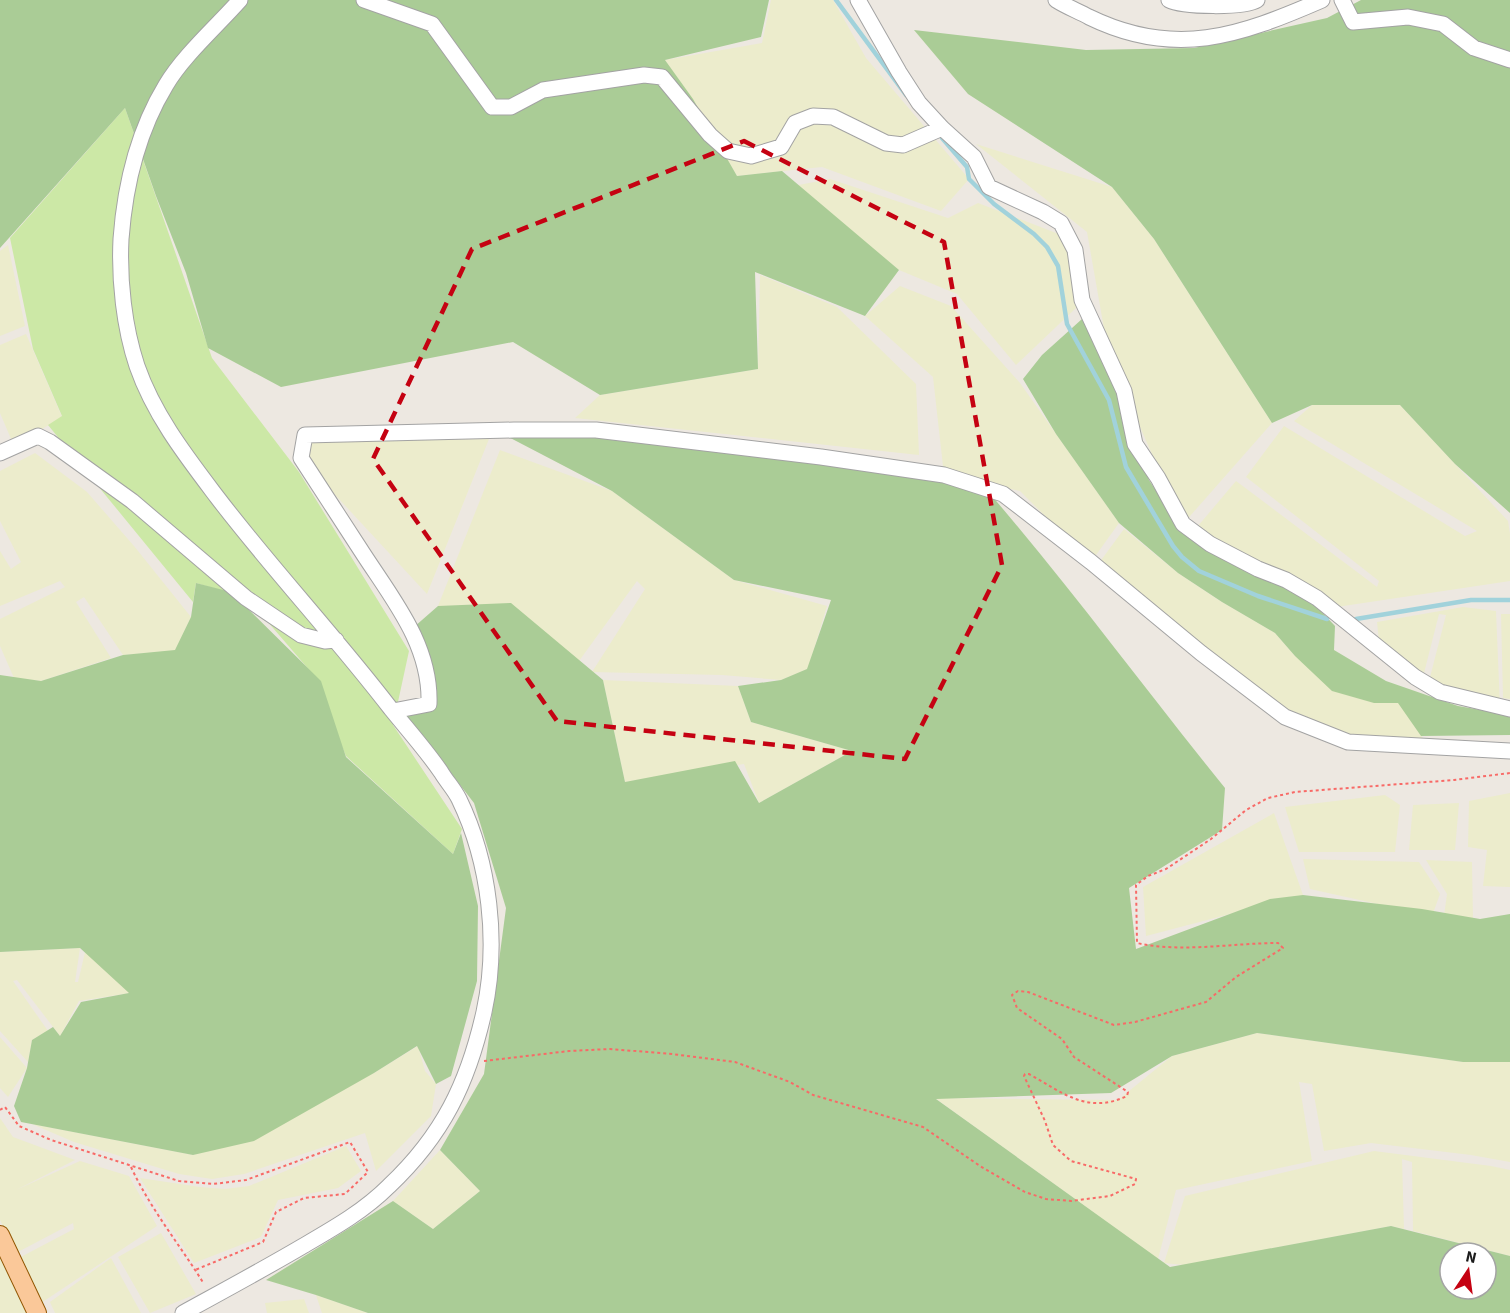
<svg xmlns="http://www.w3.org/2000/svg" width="1510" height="1313" font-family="'Source Sans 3',sans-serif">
<rect width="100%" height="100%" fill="#ede8e1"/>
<path fill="#ececcc" d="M771,0H833L866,58L969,179L941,211L822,167L737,176L665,60L762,43Z
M976,144L1112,187L1154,239L1272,423L1183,524L1109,357L1087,232Z
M830,179L948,218L978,203L1069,238L1076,308L1016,365L957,294L899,270L788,187Z
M8,245L25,326L0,336V251Z
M760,275L837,307L916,384L919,455L575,418L600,395L758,369Z
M900,286L951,306L1020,383L1119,523L1091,562L1020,491L944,475L933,377L865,316Z
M26,334L62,417L14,446L0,413V345Z
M1312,405H1400L1508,521L1510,534V581L1330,608L1192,533L1236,481L1377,587L1379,581L1246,477L1284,426L1465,536L1477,531L1294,421Z
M489,439L427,594L301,458L304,441Z
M500,450L612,491L734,580L827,606L808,669L781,680L722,675L592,672L645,589L637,581L579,661L438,606Z
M35,453L87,492L134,546L191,617L175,651L123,655L84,597L76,602L111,658L41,681L14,678L0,646V619L65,587L60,581L0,606V551L11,569L21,562L0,521V471Z
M1124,529L1178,573L1217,599L1275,633L1295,656L1396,699L1425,741L1348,742L1285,717L1099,563Z
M1463,607L1496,611L1500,707L1428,685L1446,615L1439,614L1422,681L1379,641L1377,622Z
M1501,614H1510V699L1503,698Z
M603,680L738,686L751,722L852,751L759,803L744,764L625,782Z
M1510,793V887L1483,886L1487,850L1468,847L1469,801Z
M1385,795L1400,805L1395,852H1299L1285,807Z
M1459,803L1455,850H1409L1413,805Z
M1274,813L1303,895L1146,936L1143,887Z
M1303,859L1419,862L1440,894L1432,916L1310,889Z
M1426,860L1472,862L1473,920L1444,916L1447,894Z
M80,948L75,982H78L86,948L130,993L79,1001L60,1036L17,980L13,981L48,1031L32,1040L28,1062L0,1031V952Z
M1257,1033L1463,1062H1510V1162L1471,1155L1371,1143L1324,1151L1312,1084L1299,1082L1312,1161L1176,1190L1158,1259L935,1098L1118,1100L1172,1056Z
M0,1037L27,1068L8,1097L0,1088Z
M418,1046L425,1071L436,1084L431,1116L376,1171L365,1133L244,1174L212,1179L179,1174L74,1142L32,1124L193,1155L374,1073Z
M0,1118L13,1137L75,1160L16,1190L80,1161L129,1176L157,1226L38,1305L17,1259L74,1229L73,1223L16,1253L0,1220Z
M346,1146L361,1171L338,1188L278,1200L261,1237L194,1263L140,1178L200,1187L225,1189L249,1186Z
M440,1150L480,1191L433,1229L393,1201Z
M1374,1151L1491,1166L1510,1170V1256L1413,1231L1412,1162L1402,1159L1404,1229L1391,1226L1184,1265L1164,1263L1185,1196Z
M161,1233L196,1294L150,1313L118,1257Z
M0,1253L26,1313H0Z
M111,1258L141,1313H55L50,1302Z
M316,1295L368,1313H322Z
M304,1299L309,1313H267L265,1303Z"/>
<path fill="#cce8a6" d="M125,108L212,358L299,472L409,651L393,725L462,829L453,854L346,756L311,672L247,598L196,583L193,602L48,425L62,416L33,349L10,238Z"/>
<path fill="#aacc96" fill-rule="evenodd" d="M0,0H769L761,37L665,60L693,99L737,176L782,171L899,270L865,316L755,272L758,369L600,395L513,342L281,387L208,348L186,273L156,196L125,108L0,248Z
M1361,0H1510V513L1455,464L1400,405H1312L1272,423L1154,239L1112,187L968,94L914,30L1086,50L1194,48L1327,18Z
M1082,319L1117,375L1131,436L1149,480L1183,532L1299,588L1335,626L1334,650L1386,681L1458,706L1510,715V735L1421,736L1398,703H1374L1332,691L1295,656L1275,633L1222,602L1178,573L1119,523L1056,434L1023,379L1042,355Z
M495,430L628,434L985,488C1069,585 1144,688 1225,788L1222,830L1129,888L1136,949L1270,899L1303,895L1422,909L1480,919L1510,914V1062H1463L1257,1033L1172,1056L1111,1093L936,1099L1170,1267L1391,1226L1510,1256V1313H368L316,1295L266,1280L393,1201L433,1229L480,1191L440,1150L484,1074L506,908L474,803L402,710L429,704L414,627L438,606L511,603L603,680L625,782L735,761L759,803L852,751L751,722L738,686L781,680L807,669L831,600L734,580L612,491ZM1450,1253H1486V1289H1450Z
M196,583L231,592L321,681L346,757L453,854L461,833L478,906L477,981L451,1076L436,1084L417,1046L374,1073L254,1141L193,1155L21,1122L14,1106L27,1068L32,1040L53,1027L60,1036L81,1002L129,993L80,948L0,952V675L41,681L123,655L175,650L191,617Z"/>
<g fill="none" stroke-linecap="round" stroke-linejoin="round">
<path stroke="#a1d2db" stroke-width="4.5" d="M836,0L906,95
M942,138L967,167L969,179L994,204L1034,234L1047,247L1058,266L1067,324L1109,400L1126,467L1173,546L1182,557L1199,571L1258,596L1327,619
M1356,619L1471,600H1510"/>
<g stroke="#a3a3a3" stroke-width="17">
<path id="minor" d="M364,0L432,24L492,107H511L543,90L644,75L662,77L710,135L728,151L751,156L781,147L795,123L813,116L833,117L886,143L903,145L942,128
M858,0L899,72L919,103L942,128L974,157L989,187L1043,212L1061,223L1075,250L1082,300L1124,391L1135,444L1158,478L1183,524L1210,544L1258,569L1286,580L1317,598L1415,677L1440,692L1510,709
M1056,0C1067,7 1078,11 1089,17C1175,59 1239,36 1322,0
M1169,0C1182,7 1245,8 1257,0
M1342,0L1353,22L1408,17L1443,24L1474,48L1510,60
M0,453L38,436L50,442L132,501L246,598L301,635L325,641L336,640
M393,711L429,704C431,646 394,601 364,555C343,523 322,490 301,458L305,435L514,430H596L821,457L944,475L1003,494L1091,562L1201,653L1285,717L1348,742L1510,751
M183,1313C223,1291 264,1269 303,1246C334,1228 364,1211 389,1186C443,1135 468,1083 484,1012C499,943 490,863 459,799C454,789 447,782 441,772C426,750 408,730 391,709C335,636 272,569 217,497C186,456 154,415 137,366C124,327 119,280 121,239C125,185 138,131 166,85C183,56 217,26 240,0"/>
</g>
<g stroke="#915602" stroke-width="20">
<path id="major" d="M0,1235L37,1313"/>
</g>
<path stroke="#f86a67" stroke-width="2" stroke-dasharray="3 3" stroke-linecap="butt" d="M484,1061L569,1051L610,1049L672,1054L735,1062L790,1082L813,1095L923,1127L980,1166L1025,1192L1046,1199L1071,1201L1110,1196L1135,1184L1136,1179L1071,1161L1053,1145L1045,1121L1024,1076L1025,1074H1029C1062,1092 1087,1115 1127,1096L1128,1092L1074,1057L1062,1039L1017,1008L1012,995L1018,991L1028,992L1114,1025L1135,1022L1206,1002L1236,977L1283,948L1278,943C1234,943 1180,953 1137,943L1136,885L1148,876L1166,869L1211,839L1246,810L1268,798L1295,792L1454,780L1510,773
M0,1110L5,1107L19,1126L51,1140L179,1181L213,1184L246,1180L350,1142L368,1172L345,1194L304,1198L276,1212L263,1242L195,1270
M131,1167C151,1210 180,1245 204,1284"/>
<use href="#minor" stroke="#fff" stroke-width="15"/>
<use href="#major" stroke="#fac899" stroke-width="18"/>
</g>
<path fill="none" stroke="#c50212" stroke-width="4.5" stroke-dasharray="12 8" stroke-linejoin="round" d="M744,141L944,242L1002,565L905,759L557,721L373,459L472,249Z"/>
<g transform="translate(1468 1271) rotate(13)"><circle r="28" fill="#ffffff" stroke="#a4a4a4" stroke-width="1.5"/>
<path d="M0-4.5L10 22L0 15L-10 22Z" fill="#c50212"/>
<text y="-9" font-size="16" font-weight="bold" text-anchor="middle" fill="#1c1c1c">N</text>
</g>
</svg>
